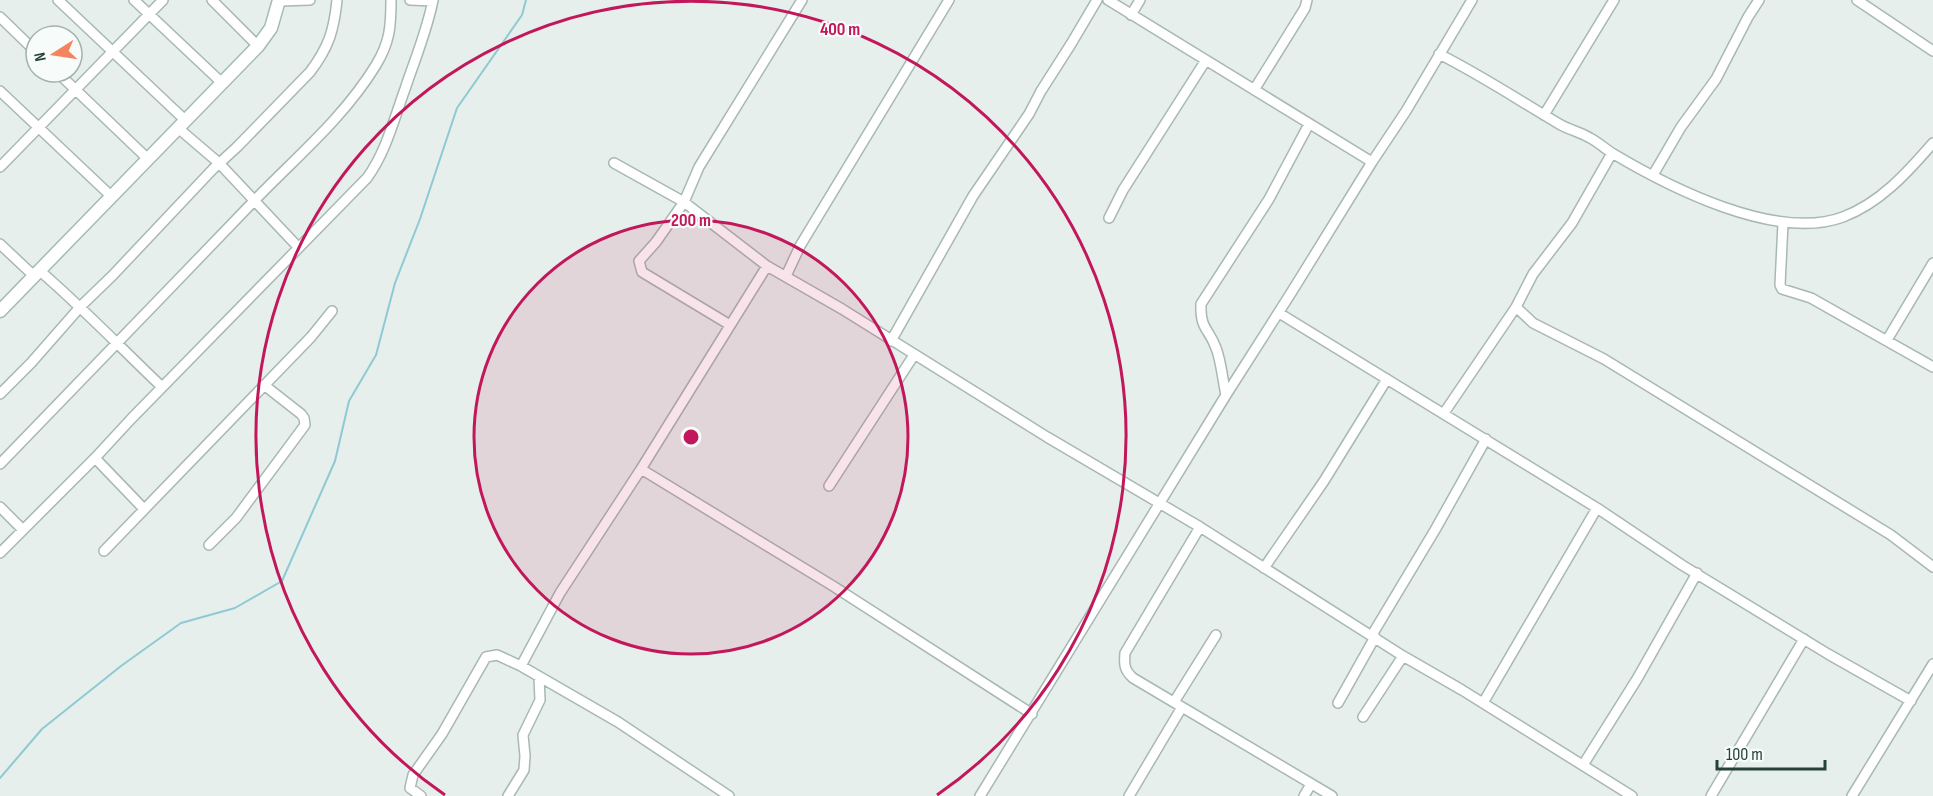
<svg xmlns="http://www.w3.org/2000/svg" width="1933" height="796" font-family="'Sofia Sans Condensed',sans-serif">
<rect width="100%" height="100%" fill="#e6efeb"/>
<g fill="none" stroke-linecap="round" stroke-linejoin="round">
<path stroke="#8ec9d4" stroke-width="2" d="M0,778L42,729L121,666L181,623L235,608L282,581L335,461L349,401L376,355L395,283L420,219L457,108L522,15L526,0"/>
<g stroke="#a8b8b2" stroke-width="12">
<path id="minor" d="M58,0L185,120
M134,0L221,82
M212,0L258,46
M410,0L433,1
M1108,0L1372,162
M1857,0L1933,51
M279,1L310,0
M1131,15L1140,0
M0,17L36,52
M1439,54C1481,75 1520,101 1561,125C1570,130 1580,132 1590,138C1598,142 1604,148 1612,153C1669,187 1776,242 1843,217C1880,203 1907,173 1933,143
M57,72L148,159
M1254,90L1305,8L1307,0
M0,91L111,196
M1544,115L1614,0
M178,128L219,163L298,247
M1612,153L1572,223L1533,274L1516,307L1533,323L1604,359L1891,535L1933,567
M614,163L684,202L767,266L842,309L1047,437L1200,527L1403,656L1462,690L1632,796
M0,167L163,0
M1653,175L1681,127L1716,79L1748,17L1759,0
M1109,218L1123,190L1206,60
M1783,223L1780,285L1782,289L1811,298L1933,367
M0,244L34,276
M40,271C83,308 121,348 162,387
M786,276L800,246L949,0
M1279,313L1597,508L1682,565L1828,654L1911,701
M730,325L642,272L639,261L656,242L684,202L699,167L802,0
M1887,340L1933,263
M891,341L973,196L1029,114L1041,91L1071,44L1097,0
M0,394L31,363L81,306L113,275L213,169L237,147L310,72C329,47 334,30 337,0
M1226,395C1223,382 1221,360 1216,348C1209,328 1200,330 1201,304L1269,199L1309,124
M1444,413L1516,307
M95,458L144,509
M0,464C85,377 168,290 252,203C295,158 343,119 376,65C390,42 391,26 391,0
M641,469L833,586L1032,714
M829,486L914,355
M0,507L23,530
M1200,527L1125,653C1124,664 1124,670 1133,678L1332,796
M209,545L236,518L305,425L304,418L301,414L264,385
M104,551L311,337L332,311
M0,553L95,458L132,418L367,178C386,152 394,119 405,89C415,59 427,31 433,0
M1264,568L1324,481L1387,379
M1372,635L1435,530L1486,439
M521,666L560,593L641,469L767,266
M1174,702L1216,635
M1338,703L1375,637
M1483,703L1597,508
M1363,717L1403,656
M1583,765L1637,679L1697,573
M421,796L410,788L413,775L442,734L486,657L497,655L521,666L618,722L729,796
M508,796L524,770L525,756L523,735L540,700L539,677
M980,796L1226,395L1291,293L1372,162L1406,111L1472,0
M1129,796L1182,707
M1304,796L1311,784
M1711,796L1804,639
M1852,796L1933,664"/>
</g>
<g stroke="#a4bbb3" stroke-width="15">
<path id="secondary" d="M0,311L258,46L271,28L279,0"/>
</g>
<use href="#minor" stroke="#fff" stroke-width="9"/>
<use href="#secondary" stroke="#fff" stroke-width="12"/>
</g>
<circle cx="691" cy="437" r="217" fill="#c2185b" fill-opacity=".12"/>
<g fill="none" stroke="#c2185b" stroke-width="3">
<circle cx="691" cy="437" r="217"/>
<path d="M445 795A435 435 0 1 1 937 795"/>
</g>
<circle cx="691" cy="437" r="9" fill="#c2185b" stroke="#f7fbf9" stroke-width="3"/>
<g font-size="18" text-anchor="middle" font-weight="bold" fill="#c2185b" stroke="#f7fbf9" stroke-width="4.5" stroke-linejoin="round" paint-order="stroke">
<text x="840" y="35">400 m</text>
<text x="691" y="226">200 m</text>
</g>
<g transform="translate(54 54) rotate(258)"><circle r="28" fill="#f7fbf9" stroke="#a3b1ad" stroke-width="1.5"/>
<path d="M0-4.5L10 22L0 15L-10 22Z" fill="#f4845f"/>
<text y="-9" font-size="16" font-weight="bold" text-anchor="middle" fill="#24423a">N</text>
</g>
<path d="M1717 760v9h108v-9" fill="none" stroke="#24423a" stroke-width="3"/>
<text x="1726" y="760" font-size="18" fill="#24423a" stroke="#f7fbf9" stroke-width="4.5" paint-order="stroke">100 m</text>
</svg>
